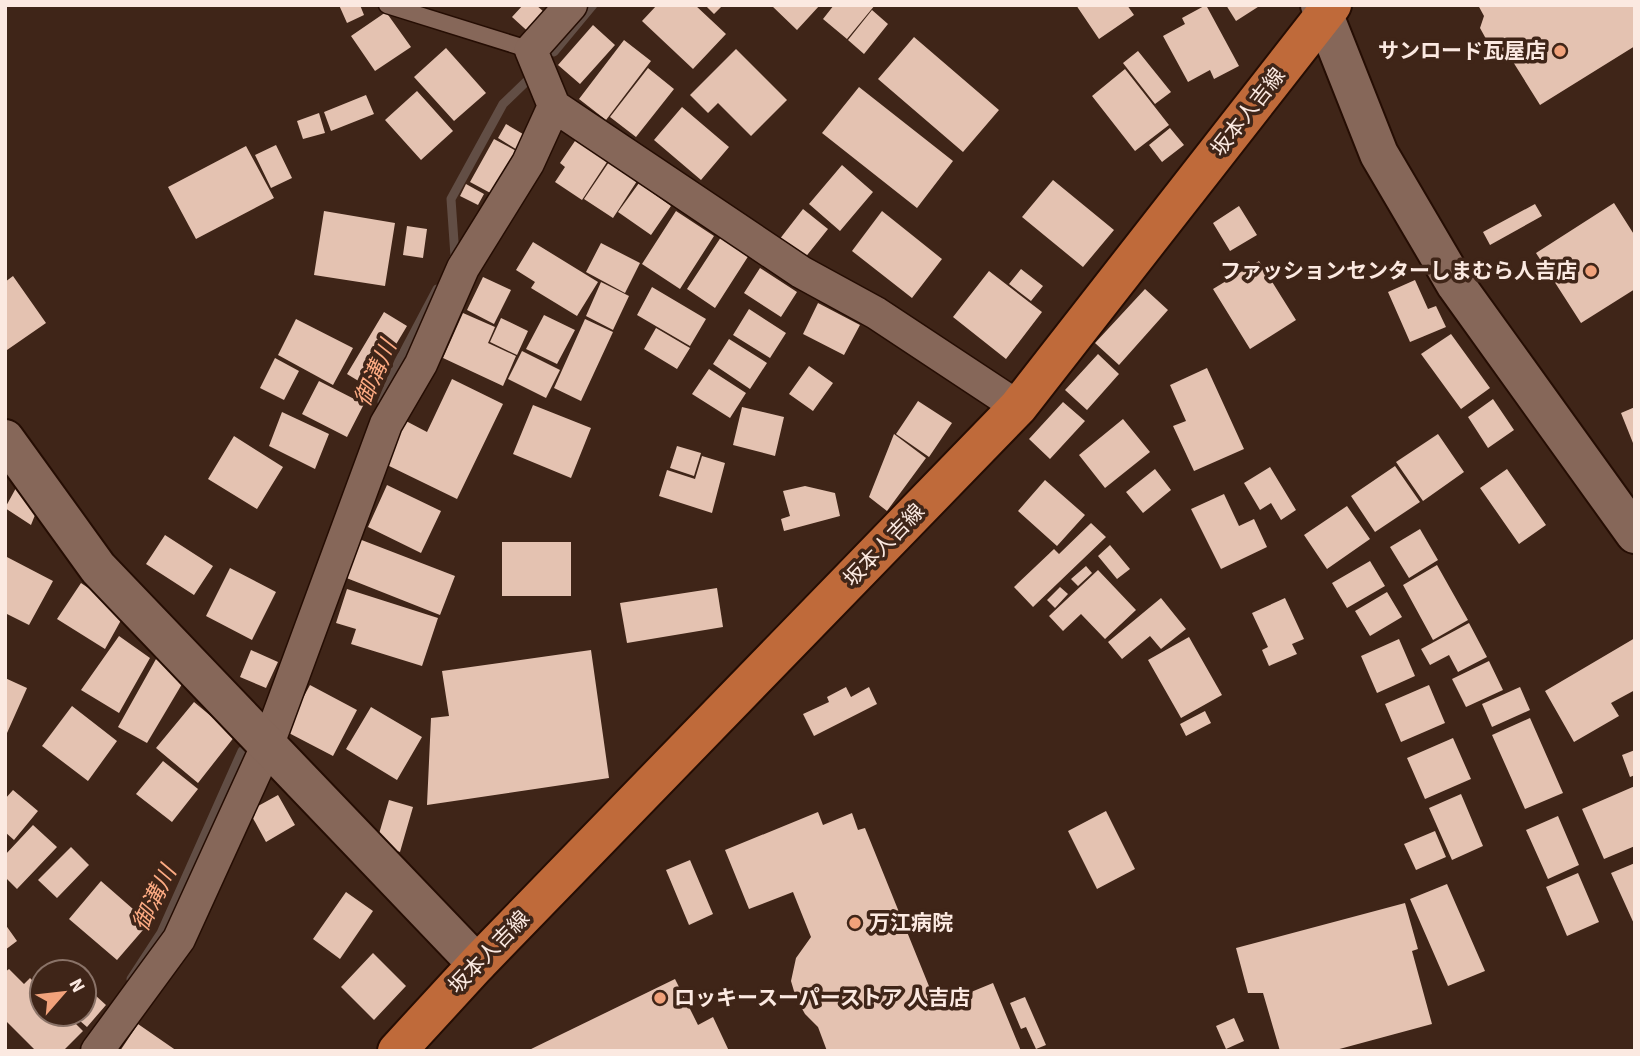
<svg xmlns="http://www.w3.org/2000/svg" width="1640" height="1056" font-family="'Source Sans 3','Noto Sans JP',sans-serif">
<rect width="100%" height="100%" fill="#3f2518"/>
<g fill="none" stroke-linecap="round" stroke-linejoin="round">
<path stroke="#624e45" stroke-width="9" d="M554,52L593,5
M452,261L455,256L451,199L503,104L532,76
M382,402L399,361L437,289
M131,979L161,933L242,751"/>
</g>
<path fill="#e4c2b1" d="M339,5H360L364,15L347,23Z
M523,5H536L551,18L534,37L512,17Z
M657,5H695L726,34L693,69L642,21Z
M705,5H723L714,14Z
M771,5H820L797,30Z
M834,5H875L847,39L823,19Z
M1076,5H1127L1134,15L1099,39Z
M1206,5L1239,66L1214,79L1210,70L1188,82L1163,36L1185,24L1182,18Z
M1226,5H1261L1236,21Z
M1478,5H1635V46L1540,105L1510,57H1496L1480,28L1484,16Z
M872,10L888,24L864,54L848,40Z
M386,12L411,47L375,71L351,36Z
M593,25L615,45L580,84L558,65Z
M914,37L999,110L963,152L878,79Z
M624,40L651,61L606,120L579,99Z
M446,48L486,93L454,121L414,77Z
M736,49L787,100L751,136L718,103L708,113L690,95Z
M1138,51L1171,92L1155,104L1123,63Z
M648,68L674,89L636,137L610,117Z
M1125,69L1169,125L1135,151L1092,96Z
M859,87L953,161L917,208L822,133Z
M417,91L453,131L421,160L385,120Z
M366,95L374,114L331,131L324,112Z
M682,107L729,147L701,180L654,140Z
M319,113L325,133L303,139L297,121Z
M506,124L528,137L519,151L498,138Z
M1170,128L1184,145L1162,162L1149,145Z
M577,138L609,159L582,200L555,182L565,167L560,163Z
M494,139L520,153L496,196L470,182Z
M276,145L292,178L271,188L255,155Z
M246,146L274,198L196,239L168,187Z
M611,159L639,178L613,218L584,199Z
M842,165L873,192L840,231L809,204Z
M1053,180L1114,230L1083,267L1022,217Z
M639,183L671,206L651,235L618,212Z
M466,184L484,194L478,205L460,196Z
M1614,203L1635,236V289L1581,323L1536,253Z
M1535,204L1542,216L1490,245L1483,232Z
M1239,206L1257,235L1230,251L1213,223Z
M803,209L828,229L804,259L779,240Z
M324,211L395,223L385,286L314,275Z
M676,211L714,236L680,289L642,264Z
M882,211L942,259L912,298L852,251Z
M407,226L427,229L423,258L403,255Z
M721,237L749,255L715,308L687,289Z
M533,242L598,282L577,316L531,288L535,282L516,270Z
M601,243L640,263L625,293L586,272Z
M1259,261L1296,320L1250,349L1213,289Z
M760,268L797,292L781,317L744,293Z
M1021,269L1043,286L1031,301L1009,284Z
M989,271L1042,312L1006,359L953,317Z
M13,276L46,323L7,350L5,282Z
M483,277L511,290L494,324L467,310Z
M1415,280L1428,309L1436,306L1446,327L1410,342L1388,292Z
M601,282L629,296L613,330L586,316Z
M652,287L706,319L690,346L637,315Z
M1145,289L1168,310L1119,365L1095,343Z
M818,303L860,325L844,355L803,334Z
M749,309L786,333L770,358L733,335Z
M384,312L407,326L370,388L347,374Z
M463,313L495,327L488,343L516,356L503,386L443,358Z
M544,315L575,330L557,364L526,349Z
M501,318L528,331L517,355L490,342Z
M296,319L353,348L333,385L278,355Z
M585,319L613,332L581,401L554,388Z
M656,328L690,348L677,369L644,349Z
M1451,334L1490,388L1461,409L1421,354Z
M729,339L767,363L750,389L713,364Z
M522,351L560,370L546,398L508,379Z
M1098,354L1119,374L1087,410L1065,390Z
M275,358L299,371L284,400L260,388Z
M809,366L833,383L813,411L789,394Z
M1207,368L1244,449L1194,471L1173,426L1186,421L1170,385Z
M709,369L746,393L730,418L692,394Z
M452,379L503,404L457,499L385,464L406,421L427,432Z
M319,381L364,404L347,437L302,414Z
M1493,399L1514,430L1488,448L1468,417Z
M918,401L952,423L929,457L896,434Z
M1063,402L1085,421L1050,459L1029,439Z
M533,405L591,428L571,478L513,454Z
M742,407L784,417L775,456L733,445Z
M1635,407V448L1621,413Z
M282,412L329,434L315,469L269,446Z
M1123,419L1150,452L1105,488L1079,455Z
M894,434L926,458L887,511L869,497Z
M1438,434L1464,472L1423,501L1396,462Z
M234,436L283,467L257,509L208,479Z
M677,446L701,453L694,476L670,468Z
M702,456L725,463L712,513L659,496L667,470L695,479Z
M1395,466L1420,502L1375,532L1351,496Z
M1270,467L1296,510L1281,520L1271,503L1260,510L1244,483Z
M1155,469L1171,490L1143,513L1126,492Z
M1507,469L1546,525L1519,544L1480,488Z
M1045,480L1085,515L1057,546L1018,511Z
M387,485L441,511L421,553L368,527Z
M805,486L835,493L840,516L784,531L781,519L790,516L783,491Z
M16,488L39,505L31,525L5,508Z
M1224,494L1239,526L1254,519L1267,547L1221,569L1191,509Z
M1347,506L1370,539L1327,569L1304,535Z
M1091,523L1106,537L1033,607L1014,587L1054,549L1059,554Z
M1420,529L1438,560L1409,578L1390,547Z
M165,535L213,566L194,595L146,564Z
M359,539L455,576L440,615L344,577Z
M502,542H571V596H502Z
M1110,545L1130,569L1117,579L1098,556Z
M5,556L53,581L29,625L5,613Z
M1370,561L1385,586L1347,608L1332,583Z
M1437,565L1468,620L1433,640L1403,585Z
M1086,566L1092,573L1078,586L1071,579Z
M230,568L276,592L252,640L206,616Z
M1098,570L1136,610L1105,639L1081,614L1063,631L1049,616Z
M81,583L125,613L105,649L57,619Z
M1060,587L1068,594L1055,608L1047,600Z
M717,588L723,627L627,643L620,603Z
M347,589L438,618L422,666L351,644L356,629L336,623Z
M1387,592L1402,617L1370,636L1355,611Z
M1161,598L1186,629L1161,649L1150,636L1122,659L1108,642Z
M1285,598L1304,639L1292,644L1297,654L1269,666L1262,650L1268,647L1252,613Z
M1469,623L1487,657L1458,672L1449,655L1430,665L1421,649Z
M119,636L150,658L119,713L81,690Z
M1189,637L1222,695L1181,718L1148,660Z
M1635,638V690L1611,703L1619,716L1574,742L1545,691Z
M1399,639L1415,676L1377,693L1361,656Z
M251,650L278,662L266,688L240,677Z
M591,650L609,778L427,805L431,718L449,716L442,671Z
M156,659L185,679L147,743L118,727Z
M1489,661L1503,690L1466,707L1452,679Z
M5,678L27,688L7,733L5,732Z
M310,685L357,710L333,756L285,731Z
M1429,685L1445,723L1401,742L1385,704Z
M846,687L851,697L869,687L877,704L814,736L803,714L829,702L827,697Z
M1520,687L1530,710L1492,727L1482,704Z
M194,702L235,736L198,783L156,748Z
M72,706L117,741L88,781L42,746Z
M371,707L422,737L397,780L346,749Z
M1205,711L1211,723L1186,736L1180,724Z
M1530,718L1563,793L1525,809L1492,735Z
M1453,738L1471,779L1425,799L1407,758Z
M1635,750V775L1630,777L1622,755Z
M163,761L198,789L172,822L136,794Z
M1635,786V846L1604,859L1582,809Z
M13,790L38,811L14,840L5,832V799Z
M1461,794L1483,846L1452,860L1429,808Z
M278,795L295,825L266,842L249,811Z
M389,800L413,807L400,852L376,844Z
M1106,811L1135,869L1097,889L1068,831Z
M818,812L823,825L852,813L858,830L865,828L937,1006L993,983L1021,1051H827L818,1027L805,1014L796,998L791,981L796,958L811,937L793,892L749,909L725,850Z
M1558,816L1579,865L1548,879L1526,830Z
M33,825L57,847L17,889L5,877V855Z
M1435,831L1446,857L1416,870L1404,844Z
M71,847L89,865L57,898L38,880Z
M690,860L713,914L689,925L666,870Z
M1635,863V926L1611,873Z
M1578,873L1599,922L1567,936L1546,887Z
M101,881L149,923L117,960L69,919Z
M1447,884L1485,971L1448,986L1410,899Z
M346,892L373,911L340,959L313,939Z
M1405,903L1418,949L1412,951L1432,1024L1332,1051H1280L1263,993H1248L1236,948Z
M5,924L17,941L5,950Z
M373,953L406,986L374,1020L341,987Z
M9,969L24,984L30,978L42,990V1014H66L83,1031L63,1051H36L5,1020V972Z
M675,979L698,1025L713,1017L729,1051H527Z
M84,985L106,1005L87,1027L72,1014H84Z
M1025,997L1046,1045L1036,1049L1026,1027L1021,1029L1010,1003Z
M1234,1018L1244,1041L1226,1049L1216,1026Z
M138,1024L177,1051H120Z"/>
<g fill="none" stroke-linecap="round" stroke-linejoin="round">
<g stroke="#250d03" stroke-width="19">
<path id="lane" d="M387,5L531,50"/>
</g>
<g stroke="#250d03" stroke-width="35">
<path id="street" d="M571,5L531,50L554,106L801,272L876,313L1018,407
M97,1051L179,939L268,744L386,424L421,364L463,268L528,163L554,106"/>
</g>
<g stroke="#250d03" stroke-width="42">
<path id="secondary" d="M1320,5L1379,154L1456,285L1635,534
M5,439L98,568L477,964"/>
</g>
<g stroke="#250d03" stroke-width="42">
<path id="primary" d="M397,1051L477,964L1018,407L1332,5"/>
</g>
<use href="#lane" stroke="#866759" stroke-width="16"/>
<use href="#street" stroke="#866759" stroke-width="32"/>
<use href="#secondary" stroke="#866759" stroke-width="38"/>
<use href="#primary" stroke="#bf6a3a" stroke-width="38"/>
</g>
<g fill="#f1a27b" stroke="#3f2518" stroke-width="2.5">
<circle cx="1560" cy="51" r="7"/>
<circle cx="1591" cy="271" r="7"/>
<circle cx="855" cy="923" r="7"/>
<circle cx="660" cy="998" r="7"/>
</g>
<g text-anchor="middle" stroke-width="7" stroke-linejoin="round" paint-order="stroke">
<g font-size="21" font-weight="bold" fill="#fbe9e1" stroke="#3f2518" text-anchor="end">
<text x="1546" y="58">サンロード瓦屋店</text>
<text x="1577" y="278">ファッションセンターしまむら人吉店</text>
<text x="869" y="930" text-anchor="start">万江病院</text>
<text x="674" y="1005" text-anchor="start">ロッキースーパーストア 人吉店</text>
</g>
<g font-size="21" fill="#fbe9e1" stroke="#3f2518">
<text transform="translate(1248 112) rotate(-52)" y="7">坂本人吉線</text>
<text transform="translate(884 545) rotate(-46)" y="7">坂本人吉線</text>
<text transform="translate(489 952) rotate(-46)" y="7">坂本人吉線</text>
</g>
<g font-size="23" font-style="italic" fill="#fdab83" stroke="#3f2518">
<text transform="translate(375 373) rotate(-66)" y="8">御溝川</text>
<text transform="translate(154 898) rotate(-64)" y="8">御溝川</text>
</g>
</g>
<rect width="1640" height="1056" fill="none" stroke="#fbe9e1" stroke-width="14"/>
<g transform="translate(63 993) rotate(62)"><circle r="33" fill="#3f2518" stroke="#8a7368" stroke-width="2"/>
<path d="M0-5L12 26L0 18L-12 26Z" fill="#f1a27b"/>
<text y="-10" font-size="19" font-weight="bold" text-anchor="middle" fill="#fbe9e1">N</text>
</g>
</svg>
